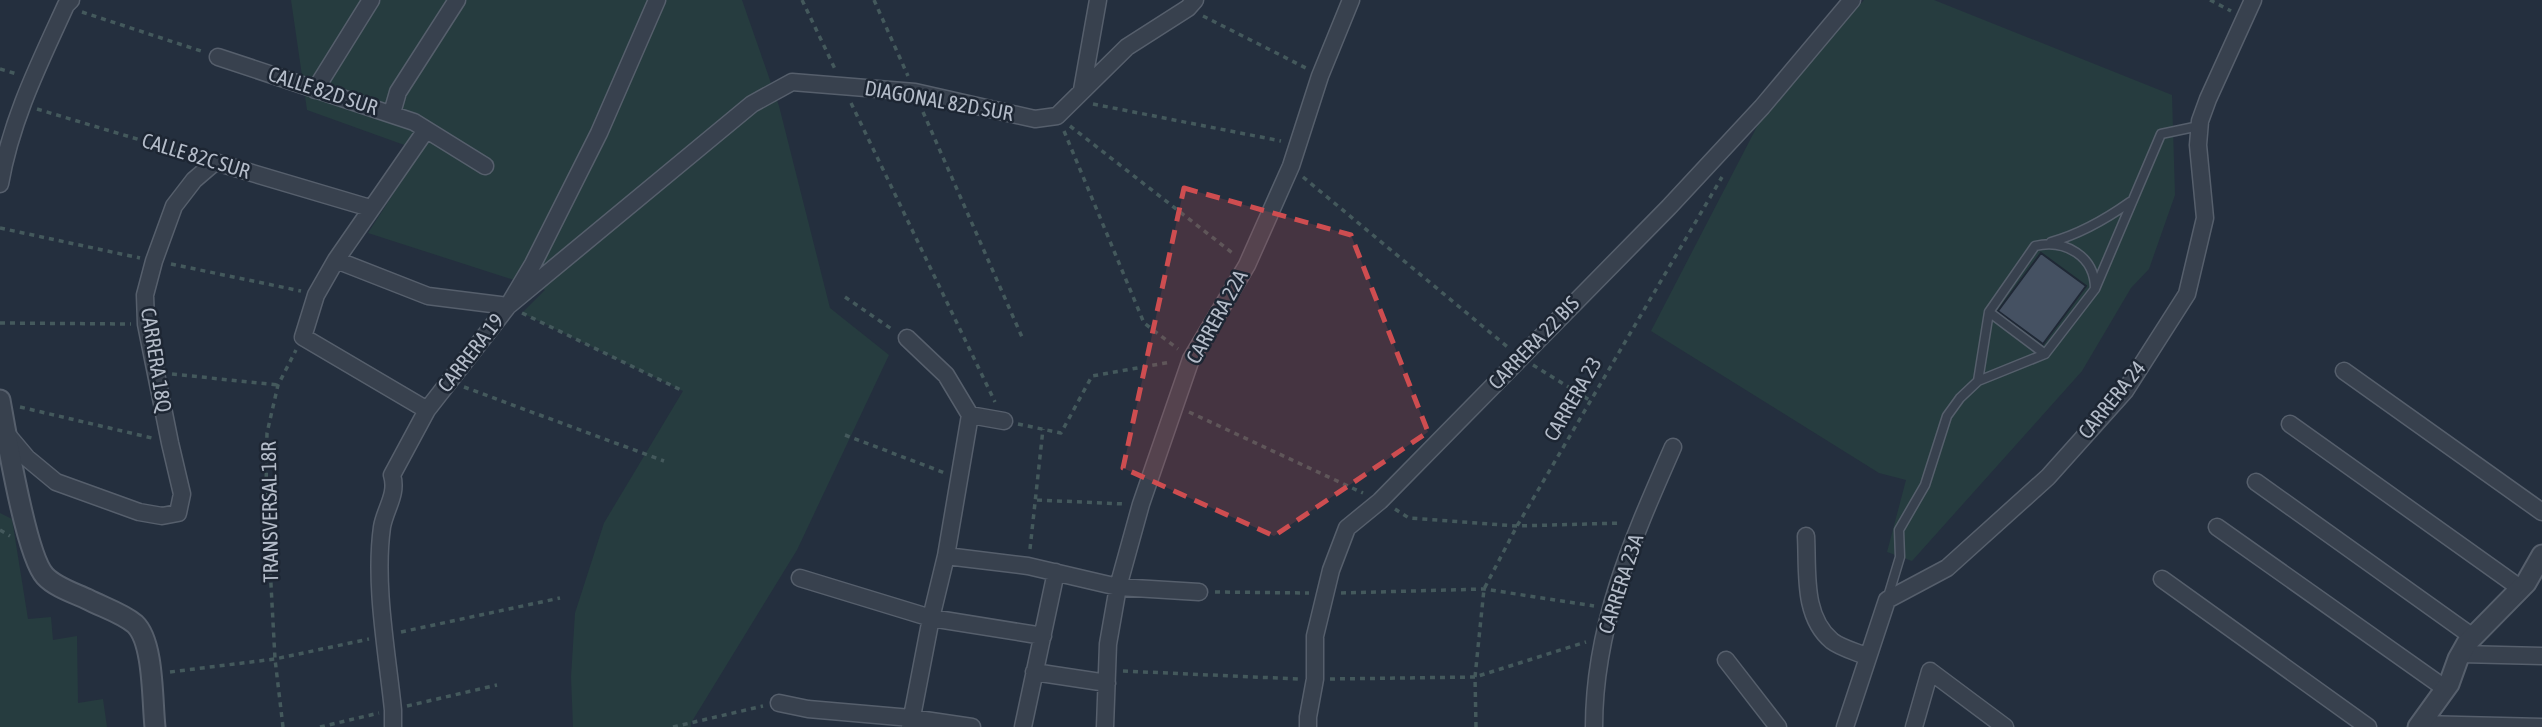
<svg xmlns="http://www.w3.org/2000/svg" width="2542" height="727" font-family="'Asap Condensed',sans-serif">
<rect width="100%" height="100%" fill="#242f3e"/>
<path fill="#263c3f" d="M291,0H742L779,106L830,308L889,355L797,550L691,723V727H573L571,677L575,613L604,523L683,391L522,313L545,290L368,233L421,151L307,110Z
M1864,0H1934L2172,95L2175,195L2149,269L2131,288L2082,371L1912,561L1887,552L1906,480L1879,473L1651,331L1764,113Z
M0,513L12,519L28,619L51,617L53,640L77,636L78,703L103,699L107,727H0Z"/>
<path fill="#455162" stroke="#1f2835" stroke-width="2" d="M2041,253L2086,286L2043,344L1998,311Z"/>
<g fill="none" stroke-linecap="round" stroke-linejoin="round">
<g stroke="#565f6c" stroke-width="11">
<path id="service" d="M2051,242C2080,234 2106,219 2130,202
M2095,289C2095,256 2065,239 2035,246L1989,312L2045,354L2095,289L2161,134L2199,126
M1989,312L1978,381L2045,354
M1887,600L1900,557L1899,530L1925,485L1947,416L1960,398L1978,381"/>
</g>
<g stroke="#565f6c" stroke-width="19">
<path id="minor" d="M218,57L414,122L485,166
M315,90L371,0
M1082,90L1098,0
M392,113L398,92L457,0
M426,130L336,260L316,295L303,337L427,410
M0,184C11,120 39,64 66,5L71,0
M336,260L428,296L508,306L752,104L792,82L915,92L1035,119L1057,116L1127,47L1188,8L1195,0
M907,338L946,375L970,415
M2344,371L2542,512
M2290,424L2520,588
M6,433L27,458L56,482L139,512L162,516L178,513L182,494L170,443L146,324L145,295L154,261L174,206L194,180L215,162L370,208
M2256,482L2473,637
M2217,527L2446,689
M1806,536C1808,571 1802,616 1832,641C1841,648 1857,652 1868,657
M946,556L1028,566L1118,587L1199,592
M800,578L931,618L1043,636
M2162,579L2368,727
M2461,654L2542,656
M1726,660L1778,727
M1034,672L1107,683
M779,703L808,709L911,718L972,727
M2420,724L2542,727
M393,727V710C387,652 374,584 382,527C385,509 398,494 392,475L427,410L508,306L533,264L599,133L657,0
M910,727L931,618L946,556L970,415L1004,421
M1023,727L1056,572
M1105,727L1108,644L1118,587L1141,504L1191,359L1247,265L1291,166L1320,76L1351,0
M1308,727V717L1315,679V636L1331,570L1347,528L1380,501L1669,207L1762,107L1852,0
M1594,727C1594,625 1633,538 1673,447
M1845,727L1887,600L1947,568L2048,477L2125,391L2187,294L2205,218L2198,145L2200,121L2208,99L2253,0
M1914,727L1930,671L2005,727"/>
</g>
<g stroke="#565f6c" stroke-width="23">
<path id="tertiary" d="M0,400C6,433 26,556 45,576C55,587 74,593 87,599C102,607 122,613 135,624C154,642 152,700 155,727
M2418,727L2449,684L2458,659L2467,643L2526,583L2542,555"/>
</g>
<path stroke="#44595c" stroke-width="3.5" stroke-dasharray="5 5" stroke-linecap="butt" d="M802,0L836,71
M874,0L908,76
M2210,0L2231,11
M82,12L204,52
M1203,16L1306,68
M0,69L17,74
M851,103L995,402
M1093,104L1281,141
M37,109L197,157
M923,112L1022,337
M1070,126L1235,255
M1064,131L1144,323L1178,349
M1303,177L1510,349
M0,228L140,258
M171,264L301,291
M845,297L893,330
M522,313L683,391
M0,323L131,324
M1533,365L1591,401
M172,374L278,385
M464,387L664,461
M20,407L152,438
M1189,412L1363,493
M1018,424L1061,433L1092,376L1171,362
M845,435L945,473
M1037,500L1125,504
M1395,509L1409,518L1517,526L1622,523
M0,530L10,536
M1030,549L1043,429
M1215,592L1309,593
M1341,593L1484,589L1594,606
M401,632L560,598
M1123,671L1298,679
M170,672L275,659L369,639
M1330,679L1475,677L1586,642
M407,706L497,685
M283,727L275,659L266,492L267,433L278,385L296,350
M320,727L379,713
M673,727L763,706
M1476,727L1475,677L1484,589L1517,526L1722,177"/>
<use href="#service" stroke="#38414e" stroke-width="8"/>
<use href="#minor" stroke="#38414e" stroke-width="16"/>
<use href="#tertiary" stroke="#38414e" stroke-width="19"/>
</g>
<path fill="#ce4d50" fill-opacity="0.2" stroke="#ce4d50" stroke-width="5" stroke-dasharray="14 9" stroke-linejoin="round" d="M1184,188L1351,235L1428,432L1274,536L1123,468Z"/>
<g text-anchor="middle" stroke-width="5" stroke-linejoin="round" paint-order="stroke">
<g font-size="21" fill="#b4bcc9" stroke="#1d2633">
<text transform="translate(323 91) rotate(18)" y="7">CALLE 82D SUR</text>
<text transform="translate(939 101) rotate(10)" y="7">DIAGONAL 82D SUR</text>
<text transform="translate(196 156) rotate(17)" y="7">CALLE 82C SUR</text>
<text transform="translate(1217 317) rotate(-61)" y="7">CARRERA 22A</text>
<text transform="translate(1534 343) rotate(-46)" y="7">CARRERA 22 BIS</text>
<text transform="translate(471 353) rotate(-52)" y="7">CARRERA 19</text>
<text transform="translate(156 360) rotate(81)" y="7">CARRERA 18Q</text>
<text transform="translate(1573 399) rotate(-60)" y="7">CARRERA 23</text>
<text transform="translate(2112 400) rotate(-51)" y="7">CARRERA 24</text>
<text transform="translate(270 512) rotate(-91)" y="7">TRANSVERSAL 18R</text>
<text transform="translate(1621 584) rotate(-72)" y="7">CARRERA 23A</text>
</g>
</g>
</svg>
